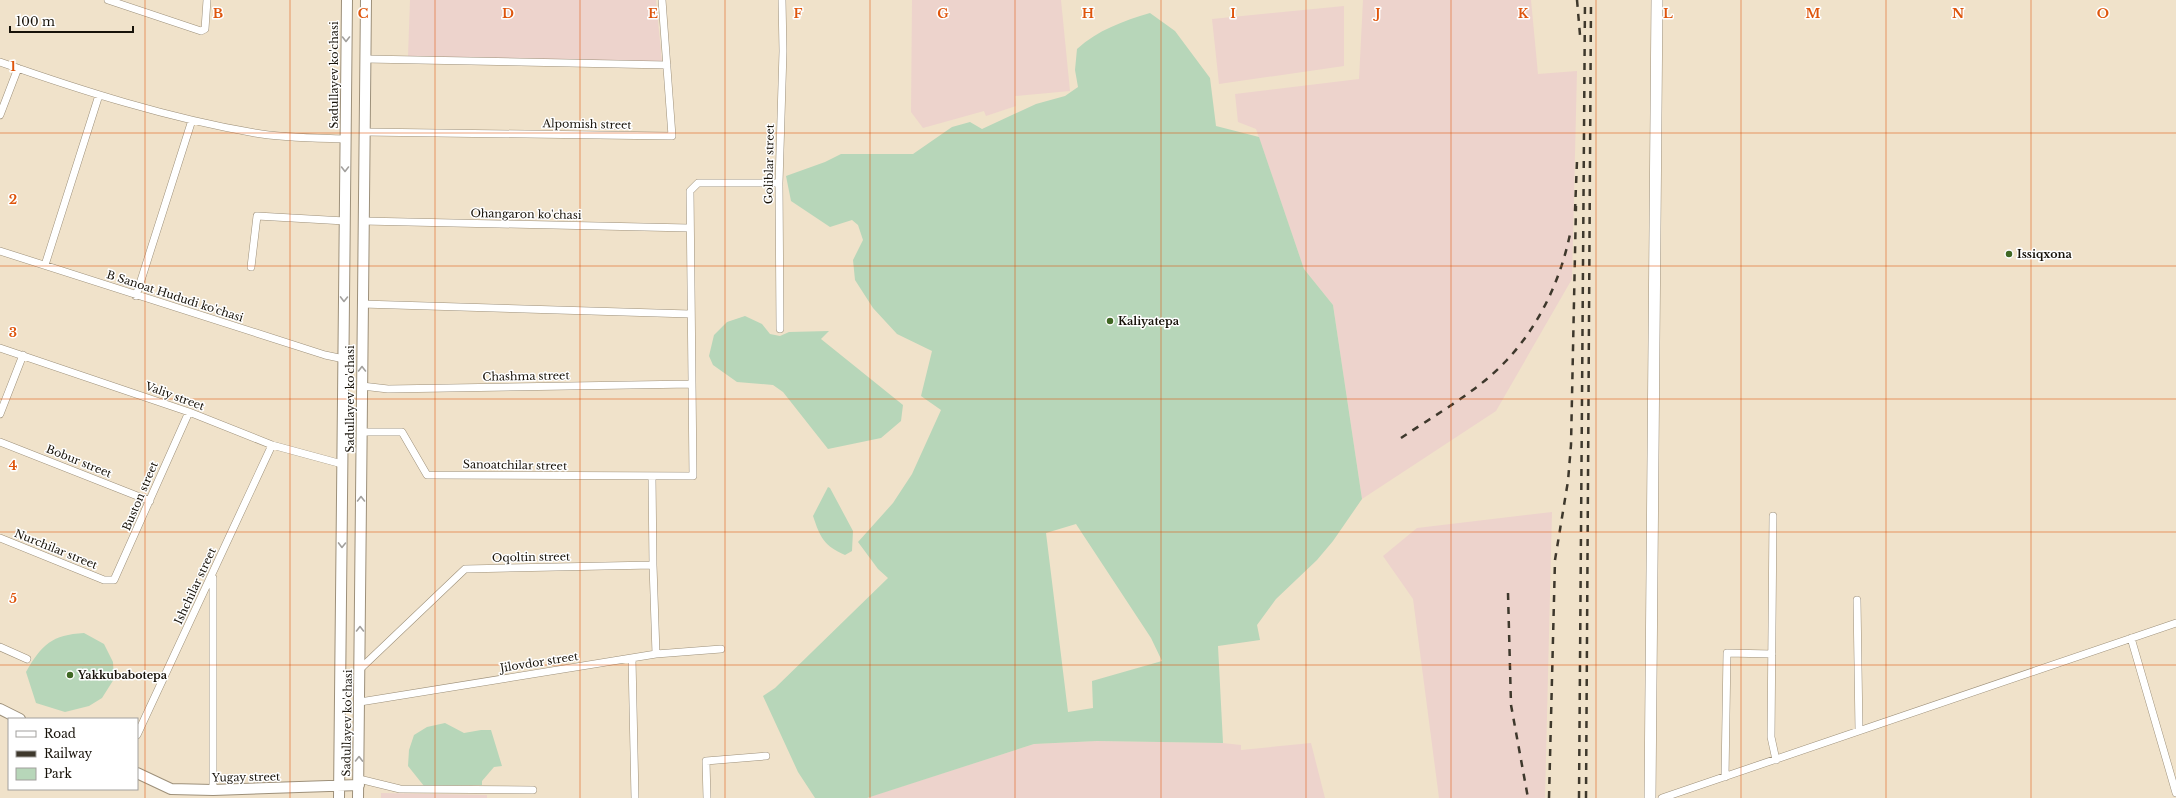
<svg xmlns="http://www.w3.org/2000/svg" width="2176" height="798" font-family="'Libre Baskerville',serif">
<rect width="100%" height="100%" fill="#f0e2ca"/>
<path fill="#edd3cc" d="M410,0H656L662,62L408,56Z
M912,0H1061L1070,91L1015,96L1016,106L986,116L984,111L923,128L911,112Z
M1363,0H1531L1538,74L1577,71L1572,279L1496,411L1362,499L1333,305L1304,269L1256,129L1238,122L1235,94L1359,79Z
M1344,6V66L1219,84L1212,19Z
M1552,512L1545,798H1439L1413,599L1383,556L1417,528Z
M1097,741L1223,743L1241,745V750L1311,743L1325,798H866L1034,744Z
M381,793L487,795V798H381Z"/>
<path fill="#b7d6b9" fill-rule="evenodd" d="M1150,13L1175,31L1210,78L1216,126L1259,137L1304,269L1333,305L1362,499L1333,541L1317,560L1276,599L1257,625L1260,640L1218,646L1223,743L1097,741L1034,744L867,798H815L798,772L763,696L775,688L888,578L878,569L858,542L893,503L912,474L941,410L921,396L932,351L897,334L873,308L855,280L853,260L863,240L858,225L852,220L830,227L791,201L786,176L825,162L841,154H913L952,127L970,122L982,129L1036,104L1065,96L1078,87L1075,70L1077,49C1098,30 1123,21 1150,13ZM1076,524L1151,638L1162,661L1092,681L1093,708L1068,712L1046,533Z
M745,316L762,324L770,334L780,336L789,332L829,331L821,339L903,405L901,421L881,438L828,449L783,392L773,385L737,382L713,365L709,356L714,335L727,322Z
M828,487L830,488L853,531L852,551L845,555C824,546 820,537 813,516Z
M84,633L104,644L113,662L114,679L102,698L89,706L65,712L36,703L26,672C42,644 52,635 84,633Z
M445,723L464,733L481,730H491L502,766L494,767L482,781V785L424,786L408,766L409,750L414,735L427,727Z"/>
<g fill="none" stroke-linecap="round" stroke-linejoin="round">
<g stroke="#9d907a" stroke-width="8">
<path id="minor" d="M108,0L201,31L205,29L207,0
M366,59L667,65
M0,62C83,91 168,118 255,133C284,138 316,138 346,139
M0,115L18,68
M364,132L672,136L662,0
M363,221L689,228
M0,251L325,355L344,359
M45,265L99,95
M251,267L257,216L345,221
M136,296L192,120
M362,304L690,314
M780,329L779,183L783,51L782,0
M0,348L189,412L272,445L342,464
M362,386L388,389L692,384
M0,414L23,355
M362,432H402L427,475L693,476L690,191L698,183H779
M0,442L150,501
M652,477L653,565
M1773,516L1771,737L1776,760
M0,538L104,580H114L189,412
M1857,600L1859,731
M2131,638L2176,793
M0,647L27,659
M632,659L635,798
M360,669L465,569L653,565L656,654
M360,702L656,654L721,649
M137,735L272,445
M1725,777L1727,653L1772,654
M359,779L400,789L533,790
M213,790V578
M707,798L706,761L766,756
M1662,798L2176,623"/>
</g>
<g stroke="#9d907a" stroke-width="12">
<path id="secondary" d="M0,709L20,719
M137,773L171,789L213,790L359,785
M339,798L347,0
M358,798L366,0"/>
</g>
<g stroke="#9d907a" stroke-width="12">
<path id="primary" d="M1650,798L1657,0"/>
</g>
<use href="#minor" stroke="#fff" stroke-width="7"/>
<use href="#secondary" stroke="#fff" stroke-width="10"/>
<use href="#primary" stroke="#fff" stroke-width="11"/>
<path stroke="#3e382c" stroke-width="2.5" stroke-dasharray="7 7" stroke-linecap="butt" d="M1577,0L1580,35
M1575,211L1577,161
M1401,438C1435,415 1478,391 1506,361C1540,325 1562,277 1571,229
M1508,593L1511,705L1528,798
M1549,798L1555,560L1568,481L1571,445L1576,206
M1579,798L1585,0
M1586,798L1591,0"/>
</g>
<defs><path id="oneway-chevron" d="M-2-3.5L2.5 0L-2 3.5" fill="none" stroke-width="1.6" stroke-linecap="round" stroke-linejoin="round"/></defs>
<g stroke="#a2a09d">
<use href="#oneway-chevron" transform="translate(346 39) rotate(90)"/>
<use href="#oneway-chevron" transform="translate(345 169) rotate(90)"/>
<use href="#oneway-chevron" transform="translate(344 299) rotate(91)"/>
<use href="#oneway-chevron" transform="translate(362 369) rotate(-90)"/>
<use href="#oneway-chevron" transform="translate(361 499) rotate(-90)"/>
<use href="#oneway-chevron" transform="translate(342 545) rotate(91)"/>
<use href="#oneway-chevron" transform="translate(360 629) rotate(-90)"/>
<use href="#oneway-chevron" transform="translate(359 759) rotate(-89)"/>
</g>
<path fill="none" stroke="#de550c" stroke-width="1" stroke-opacity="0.55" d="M145,0V798M290,0V798M435,0V798M580,0V798M725,0V798M870,0V798M1015,0V798M1161,0V798M1306,0V798M1451,0V798M1596,0V798M1741,0V798M1886,0V798M2031,0V798M0,133H2176M0,266H2176M0,399H2176M0,532H2176M0,665H2176"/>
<g fill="#3f6723" stroke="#fff" stroke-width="1.5">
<circle cx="2009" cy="254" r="4"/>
<circle cx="1110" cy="321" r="4"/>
<circle cx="70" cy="675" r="4"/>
</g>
<g text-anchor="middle" stroke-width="3" stroke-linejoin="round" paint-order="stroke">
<g font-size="11" fill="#171209" stroke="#fff">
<text transform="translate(334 75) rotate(-90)" y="4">Sadullayev ko'chasi</text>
<text transform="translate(587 124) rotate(1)" y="4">Alpomish street</text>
<text transform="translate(769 164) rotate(-89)" y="4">Goliblar street</text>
<text transform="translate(526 214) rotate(1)" y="4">Ohangaron ko'chasi</text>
<text transform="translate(175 296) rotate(18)" y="4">B Sanoat Hududi ko'chasi</text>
<text transform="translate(526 376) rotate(-1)" y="4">Chashma street</text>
<text transform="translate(175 396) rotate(20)" y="4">Valiy street</text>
<text transform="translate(350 399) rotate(-90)" y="4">Sadullayev ko'chasi</text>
<text transform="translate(79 461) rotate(22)" y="4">Bobur street</text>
<text transform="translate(515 465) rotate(1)" y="4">Sanoatchilar street</text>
<text transform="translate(140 496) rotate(-67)" y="4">Buston street</text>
<text transform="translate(56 549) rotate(22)" y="4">Nurchilar street</text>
<text transform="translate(531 557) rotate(-1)" y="4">Oqoltin street</text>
<text transform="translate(195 586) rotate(-65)" y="4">Ishchilar street</text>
<text transform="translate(539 662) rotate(-9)" y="4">Jilovdor street</text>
<text transform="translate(347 723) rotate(-89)" y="4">Sadullayev ko'chasi</text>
<text transform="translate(246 777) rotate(-1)" y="4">Yugay street</text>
</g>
<g font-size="11" font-weight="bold" fill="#171209" stroke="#fff" text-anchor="start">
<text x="2017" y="258">Issiqxona</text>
<text x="1118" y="325">Kaliyatepa</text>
<text x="78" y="679">Yakkubabotepa</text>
</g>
</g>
<g font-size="13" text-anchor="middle" font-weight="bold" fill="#de550c" stroke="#fff" stroke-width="3" stroke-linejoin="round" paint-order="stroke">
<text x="218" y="18">B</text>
<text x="363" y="18">C</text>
<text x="508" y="18">D</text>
<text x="653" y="18">E</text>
<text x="798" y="18">F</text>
<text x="943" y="18">G</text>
<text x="1088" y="18">H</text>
<text x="1233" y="18">I</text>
<text x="1378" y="18">J</text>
<text x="1523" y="18">K</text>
<text x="1668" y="18">L</text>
<text x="1813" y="18">M</text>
<text x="1958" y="18">N</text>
<text x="2103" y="18">O</text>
<text x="13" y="71">1</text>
<text x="13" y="204">2</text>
<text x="13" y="337">3</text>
<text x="13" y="470">4</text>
<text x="13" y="603">5</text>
</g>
<rect x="8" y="718" width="130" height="72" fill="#ffffff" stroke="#a2a09d"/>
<rect x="16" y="731" width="20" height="6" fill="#ffffff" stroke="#a2a09d"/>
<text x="44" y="738" font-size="12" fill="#171209">Road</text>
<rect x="16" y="751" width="20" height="6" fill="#3e382c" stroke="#a2a09d"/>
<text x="44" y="758" font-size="12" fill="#171209">Railway</text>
<rect x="16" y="768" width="20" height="12" fill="#b7d6b9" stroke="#a2a09d"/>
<text x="44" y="778" font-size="12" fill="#171209">Park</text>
<path d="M10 26v6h123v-6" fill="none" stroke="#171209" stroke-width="2"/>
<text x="16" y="26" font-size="12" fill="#171209" stroke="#ffffff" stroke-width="3" paint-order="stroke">100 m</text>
</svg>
